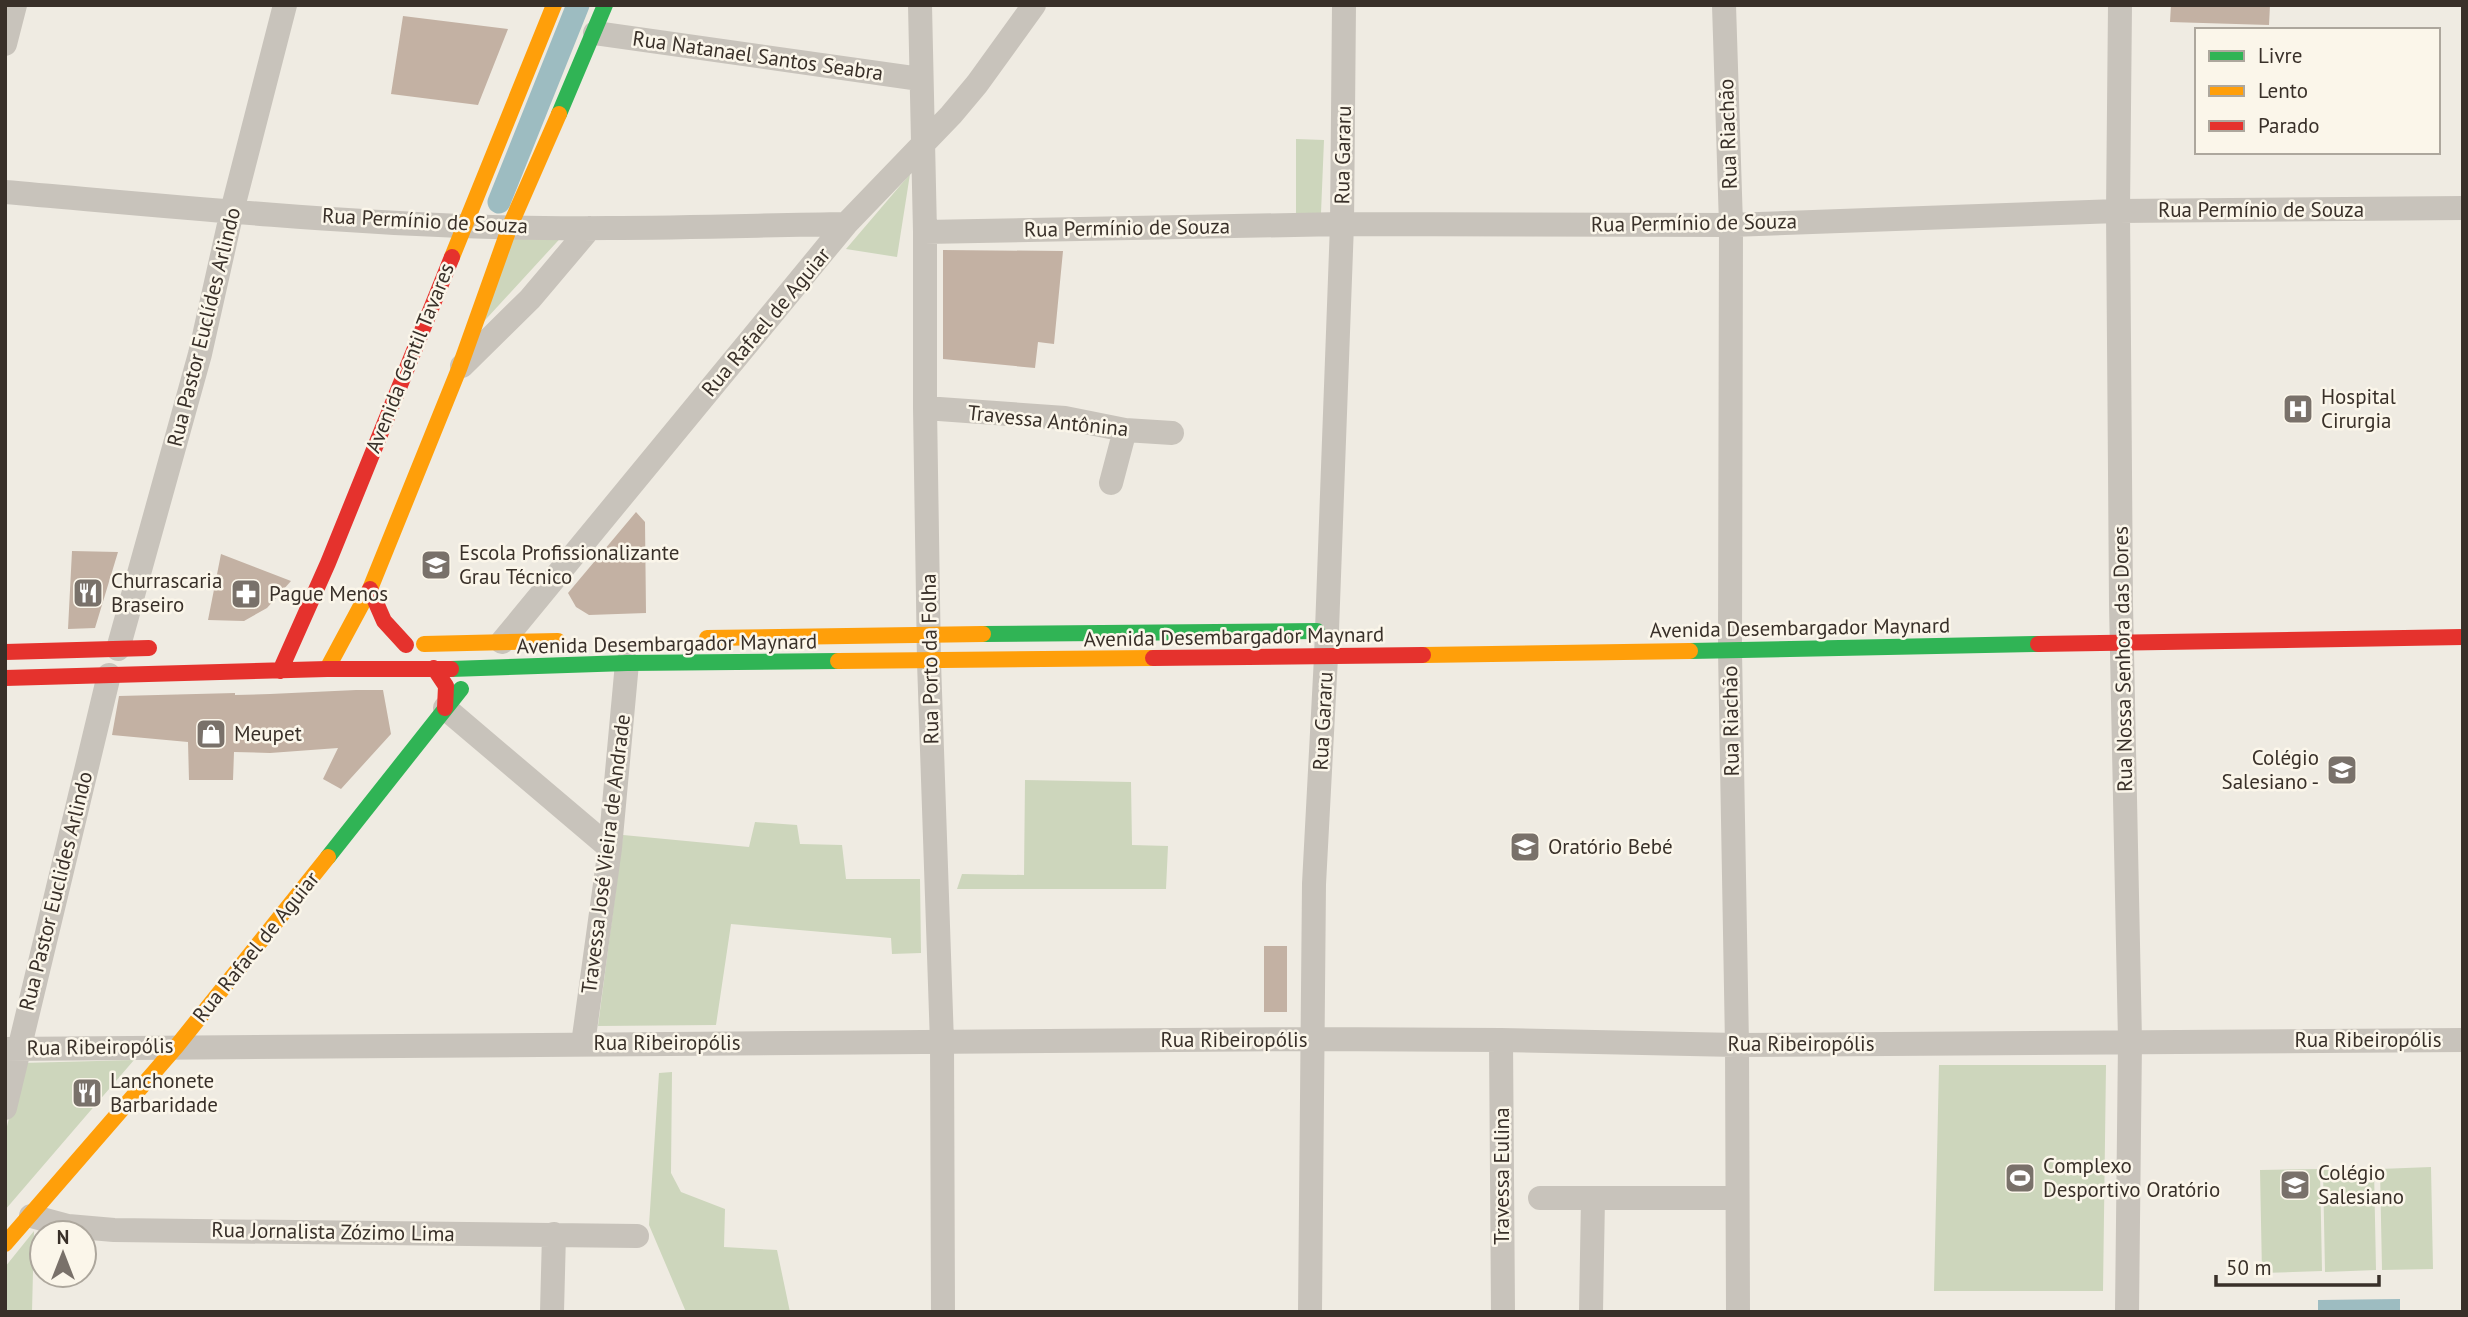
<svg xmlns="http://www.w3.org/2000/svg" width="2468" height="1317" font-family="'PT Sans',sans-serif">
<rect width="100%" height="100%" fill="#efebe2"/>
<path fill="#cdd6bc" d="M1296,139L1324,140L1321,213L1296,215Z
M910,174L897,257L846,249Z
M515,231H567L476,330Z
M1025,780L1131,782L1132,845L1168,846L1166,889H957L962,874L1024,875Z
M755,822L797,825L800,844L842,845L846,879H920L921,953L892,954L891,938L731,924L716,1025L598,1026L623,835L749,847Z
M134,1060L5,1210V1135L22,1063Z
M1939,1065H2106L2103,1291H1934Z
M672,1072L671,1173L681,1192L725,1209L724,1247L777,1250L790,1312H686L649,1225L659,1073Z
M2431,1167L2433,1269L2382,1270L2380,1169Z
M2320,1169L2322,1271L2262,1273L2260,1170Z
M2374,1169L2376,1270L2325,1272L2323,1170Z
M34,1231L32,1312H5V1267Z"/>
<path fill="#9dbcc1" d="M2400,1299V1312H2318V1300Z"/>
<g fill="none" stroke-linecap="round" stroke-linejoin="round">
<path stroke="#9dbcc1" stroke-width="23" d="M499,202L578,5"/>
</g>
<path fill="#c3b1a3" d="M2171,5H2270L2269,25L2170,22Z
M403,16L508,29L478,105L391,94Z
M943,250L1063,251L1054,344L1038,342L1035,368L943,359Z
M636,512L645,522L646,613L589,615L576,607L568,593Z
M72,551L118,552L95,628L68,629Z
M221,554L291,581L267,608L244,621L208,620Z
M356,690H383L391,734L341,789L323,779L338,748L270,753L234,752L233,780H189L188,742L112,735L119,696L235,693V695L270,694Z
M1264,946H1287V1012H1264Z"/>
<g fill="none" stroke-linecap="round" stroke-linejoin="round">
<path stroke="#c8c3bb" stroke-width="24" d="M920,5L925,232V408L929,662L942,1043L943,1312
M1724,5L1731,225L1730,651L1737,1045L1738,1312
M2120,5L2118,211L2121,604L2130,1041L2127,1312
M595,33L920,79
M5,44L15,5
M5,192C156,205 308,220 460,226C588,231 718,226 846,224
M925,232L1342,224L1731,225L2118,211L2463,208
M462,366L530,299L590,228
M925,408L1065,418L1125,430L1172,433
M1111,483L1125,430
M502,642L846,224L951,115L977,84L1034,5
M118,649L200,354L232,211L285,5
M445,708L610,848
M1501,1040L1503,1312
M583,1044L610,848L627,663
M5,1049L1311,1039L1501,1040L1737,1045L2463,1040
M5,1108L109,675
M1540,1198H1736
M31,1216L68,1226L114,1230L637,1236
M552,1312L554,1234
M1310,1312L1314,884L1326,657L1342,224L1344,5
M1591,1312L1593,1198"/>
<path stroke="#30b455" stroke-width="16" d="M559,114L605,5
M983,634L1317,631
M1690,651L2038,644
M451,669L627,663L838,661
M328,857L461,689"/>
<path stroke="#ff9f0a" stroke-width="16" d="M452,257L554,5
M707,638L983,634
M424,644L558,641
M1423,655L1690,651
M838,661L1153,658
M327,669L370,589L459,369L510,226L559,114
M5,1244L176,1047L328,857"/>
<path stroke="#e5322d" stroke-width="16" d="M370,589L384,621L406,645
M2038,644L2463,637
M5,652L149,648
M1153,658L1423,655
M434,668L446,686L445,708
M280,671L328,563L452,257
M5,678L327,669H451"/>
</g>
<defs>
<g id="hospital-square" transform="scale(1.575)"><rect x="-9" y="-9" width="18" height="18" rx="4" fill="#79716a" stroke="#fbf6ea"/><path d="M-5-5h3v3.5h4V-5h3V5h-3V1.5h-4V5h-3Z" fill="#fff"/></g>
<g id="school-square" transform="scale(1.575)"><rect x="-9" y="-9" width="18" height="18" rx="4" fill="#79716a" stroke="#fbf6ea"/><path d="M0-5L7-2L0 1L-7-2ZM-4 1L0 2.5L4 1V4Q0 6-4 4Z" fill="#fff"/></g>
<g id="restaurant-square" transform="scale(1.575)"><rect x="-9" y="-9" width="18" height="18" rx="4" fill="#79716a" stroke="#fbf6ea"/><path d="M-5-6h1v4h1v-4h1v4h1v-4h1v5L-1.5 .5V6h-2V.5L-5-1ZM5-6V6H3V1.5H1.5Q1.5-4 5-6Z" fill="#fff"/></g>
<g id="pharmacy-square" transform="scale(1.575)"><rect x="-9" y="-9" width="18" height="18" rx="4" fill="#79716a" stroke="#fbf6ea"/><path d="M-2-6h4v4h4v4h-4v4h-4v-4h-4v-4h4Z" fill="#fff"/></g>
<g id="shop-square" transform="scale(1.575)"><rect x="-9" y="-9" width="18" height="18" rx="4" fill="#79716a" stroke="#fbf6ea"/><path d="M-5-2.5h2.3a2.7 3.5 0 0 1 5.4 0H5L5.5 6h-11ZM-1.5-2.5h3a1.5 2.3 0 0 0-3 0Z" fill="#fff"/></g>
<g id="stadium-square" transform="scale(1.575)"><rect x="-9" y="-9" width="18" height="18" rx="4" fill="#79716a" stroke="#fbf6ea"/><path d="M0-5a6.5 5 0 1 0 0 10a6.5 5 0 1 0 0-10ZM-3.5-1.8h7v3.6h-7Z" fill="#fff"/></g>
</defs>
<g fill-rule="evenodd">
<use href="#hospital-square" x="2298" y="409"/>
<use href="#school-square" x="436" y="565"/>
<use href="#restaurant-square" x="88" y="593"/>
<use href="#pharmacy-square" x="246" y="594"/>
<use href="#shop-square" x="211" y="734"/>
<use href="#school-square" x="2342" y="770"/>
<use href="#school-square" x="1525" y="847"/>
<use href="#restaurant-square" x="87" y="1093"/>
<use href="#stadium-square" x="2020" y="1178"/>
<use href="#school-square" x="2295" y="1185"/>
</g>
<g text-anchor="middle" stroke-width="5" stroke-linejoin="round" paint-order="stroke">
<g font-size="21" fill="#393029" stroke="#fbf6ea">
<text transform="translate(758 56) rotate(8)" y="7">Rua Natanael Santos Seabra</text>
<text transform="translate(1728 134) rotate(-92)" y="7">Rua Riachão</text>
<text transform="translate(1343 155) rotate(-89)" y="7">Rua Gararu</text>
<text x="2261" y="217">Rua Permínio de Souza</text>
<text transform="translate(425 221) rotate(3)" y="7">Rua Permínio de Souza</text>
<text transform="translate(1694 223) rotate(-1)" y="7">Rua Permínio de Souza</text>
<text transform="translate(1127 228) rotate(-1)" y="7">Rua Permínio de Souza</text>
<text transform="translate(766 322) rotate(-50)" y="7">Rua Rafael de Aguiar</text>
<text transform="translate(204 327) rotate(-76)" y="7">Rua Pastor Euclídes Arlindo</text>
<text transform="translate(410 358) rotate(-68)" y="7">Avenida Gentil Tavares</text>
<text transform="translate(1048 421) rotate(6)" y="7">Travessa Antônina</text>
<text transform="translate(1800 628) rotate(-1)" y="7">Avenida Desembargador Maynard</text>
<text transform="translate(1234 637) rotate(-1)" y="7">Avenida Desembargador Maynard</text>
<text transform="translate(667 644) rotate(-1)" y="7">Avenida Desembargador Maynard</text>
<text transform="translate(930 659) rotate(-91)" y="7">Rua Porto da Folha</text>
<text transform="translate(2123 659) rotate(-91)" y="7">Rua Nossa Senhora das Dores</text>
<text transform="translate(1323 721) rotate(-87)" y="7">Rua Gararu</text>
<text transform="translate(1731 721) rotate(-91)" y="7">Rua Riachão</text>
<text transform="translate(606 854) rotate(-83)" y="7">Travessa José Vieira de Andrade</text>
<text transform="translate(56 891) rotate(-76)" y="7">Rua Pastor Euclides Arlindo</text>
<text transform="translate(256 947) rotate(-51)" y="7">Rua Rafael de Aguiar</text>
<text x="1234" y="1047">Rua Ribeiropólis</text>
<text x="2368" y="1047">Rua Ribeiropólis</text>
<text x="667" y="1050">Rua Ribeiropólis</text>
<text x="1801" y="1051">Rua Ribeiropólis</text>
<text transform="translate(100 1047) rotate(-1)" y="7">Rua Ribeiropólis</text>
<text transform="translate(1502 1176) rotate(-90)" y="7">Travessa Eulina</text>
<text transform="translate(333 1232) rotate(1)" y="7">Rua Jornalista Zózimo Lima</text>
</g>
<g font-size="21" fill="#393029" stroke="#fbf6ea" text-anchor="start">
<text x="2321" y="404">Hospital<tspan x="2321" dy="24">Cirurgia</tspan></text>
<text x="459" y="560">Escola Profissionalizante<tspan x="459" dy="24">Grau Técnico</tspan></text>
<text x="111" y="588">Churrascaria<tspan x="111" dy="24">Braseiro</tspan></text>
<text x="269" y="601">Pague Menos</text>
<text x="234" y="741">Meupet</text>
<text x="2319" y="765" text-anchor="end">Colégio<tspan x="2319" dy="24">Salesiano -</tspan></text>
<text x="1548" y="854">Oratório Bebé</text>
<text x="110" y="1088">Lanchonete<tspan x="110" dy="24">Barbaridade</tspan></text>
<text x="2043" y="1173">Complexo<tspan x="2043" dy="24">Desportivo Oratório</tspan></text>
<text x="2318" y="1180">Colégio<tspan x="2318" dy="24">Salesiano</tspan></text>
</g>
</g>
<rect width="2468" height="1317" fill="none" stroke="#393029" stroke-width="14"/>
<rect x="2195" y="28" width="245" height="126" fill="#fbf6ea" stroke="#ada79d" stroke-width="2"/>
<rect x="2209" y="51" width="35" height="10" fill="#30b455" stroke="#ada79d" stroke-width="2"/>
<text x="2258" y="63" font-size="21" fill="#393029">Livre</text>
<rect x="2209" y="86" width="35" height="10" fill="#ff9f0a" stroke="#ada79d" stroke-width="2"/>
<text x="2258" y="98" font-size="21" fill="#393029">Lento</text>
<rect x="2209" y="121" width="35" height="10" fill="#e5322d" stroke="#ada79d" stroke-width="2"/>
<text x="2258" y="133" font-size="21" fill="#393029">Parado</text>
<g transform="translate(63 1254)"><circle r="33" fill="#fbf6ea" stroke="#ada79d" stroke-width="2"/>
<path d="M0-5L12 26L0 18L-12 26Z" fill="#79716a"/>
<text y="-10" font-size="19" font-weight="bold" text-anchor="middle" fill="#393029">N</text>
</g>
<path d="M2216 1275v10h163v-10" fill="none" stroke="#393029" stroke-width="3.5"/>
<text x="2226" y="1275" font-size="21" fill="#393029" stroke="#fbf6ea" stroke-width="5" paint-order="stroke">50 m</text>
</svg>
